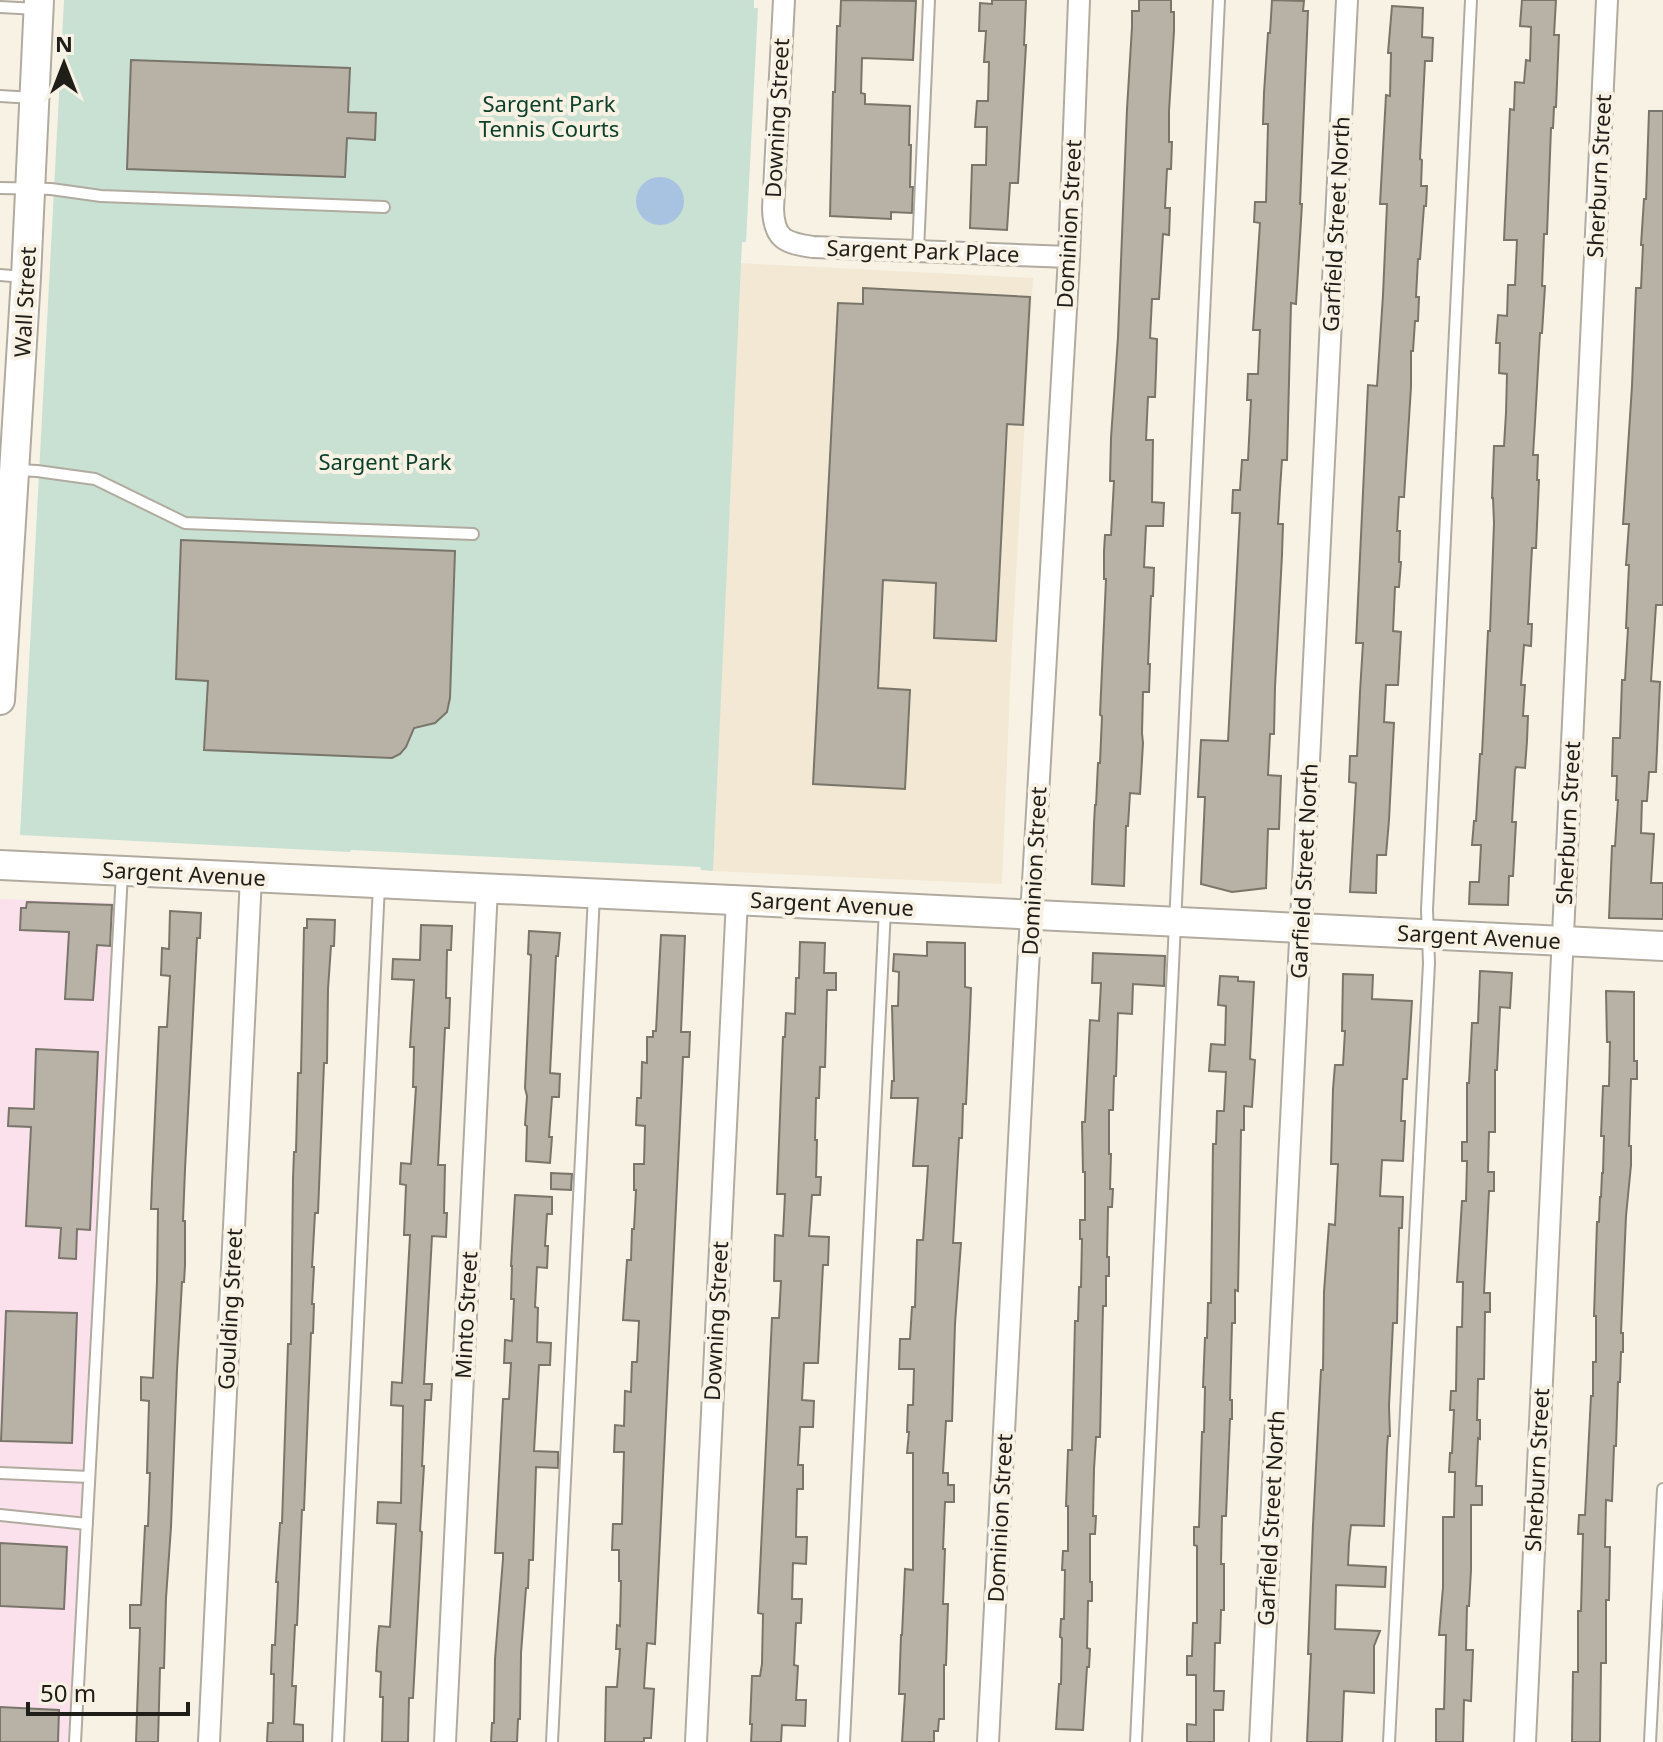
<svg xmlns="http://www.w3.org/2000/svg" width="1663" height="1742" font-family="'Noto Sans',sans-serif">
<rect width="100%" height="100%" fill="#f8f2e5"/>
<path fill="#fae1eb" d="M0,899L116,903L71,1742H0Z"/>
<path fill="#f2e8d3" d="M737,263L1033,278L1011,664L1002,884L713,871Z"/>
<path fill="#c8e1d3" d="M64,0H754V8H758L746,242H742L713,871L701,870L700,867L351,850L350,852L20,835Z"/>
<path fill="#a8c3e1" d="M636 201a24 24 0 1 1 48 0a24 24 0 1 1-48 0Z"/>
<path fill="#b7b2a5" stroke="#7a756a" stroke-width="2" d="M841,0L916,1L913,60L862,58L861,93L865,94V104L910,106L909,145H911L910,187H913L912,213L891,212V219L830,216L833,92H835L837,26H840Z
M992,0H1026L1024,45H1026L1018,183H1010L1007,230L970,228L972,165H986L987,127H975L977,101H988L989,62H984L986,31H979L980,3L992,4Z
M1139,0H1171V12H1174V31L1169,111V142H1172L1171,169H1167L1165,208H1170L1169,235L1163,234L1159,299H1152L1150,338L1157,339L1156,371L1155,397H1148L1146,440H1153L1152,502L1164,503L1163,526H1146L1144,567L1154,568L1153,596H1151L1148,664H1150L1149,692H1143L1142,733L1143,743L1140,794L1130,793L1128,826H1126L1124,886L1092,884L1094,824L1095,805H1096L1098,763H1100L1102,716L1100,715L1106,579H1104V551L1105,535H1111L1114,481H1110L1111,438L1118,337L1127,109L1132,27V11H1139Z
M1272,0L1304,1L1303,11H1308L1300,204H1302L1296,304L1291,303L1287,460H1282L1280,489L1278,524H1283L1282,555L1275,687L1274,734H1270L1268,775L1281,776L1279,829H1268L1266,888L1232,892L1201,884L1205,797H1198L1201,740L1228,741L1240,513H1232L1233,490H1240L1242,460H1248L1251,400H1247L1248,374H1258L1260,330H1253L1260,223L1254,222L1255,202H1266L1268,124H1263L1264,93L1268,33H1270Z
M1522,0H1556L1554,35H1559L1556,107H1554L1553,128H1551L1547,234H1544L1542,286H1545L1542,333H1540L1535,422L1533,455H1538L1537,480H1539L1536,548H1532L1530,585L1528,624H1532L1531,646L1524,645L1521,685H1525L1523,716H1528L1527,741L1525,768L1516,767L1515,770L1512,822H1516L1513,876H1509L1508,905L1469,904L1470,882H1479L1481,845H1472L1474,821H1476L1480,754H1482L1488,631H1490L1494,523L1493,498H1492L1494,446H1504L1506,413L1507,374L1499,373L1500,343H1496L1498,315L1507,316L1508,285H1515L1517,240H1504L1510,109L1514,110L1515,82L1524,83L1526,60L1530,61L1531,27L1520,26Z
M1392,6L1423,8L1422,37L1433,38L1432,61H1425L1420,159L1422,160L1421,186H1427L1426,206H1424L1420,259H1418L1416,297H1419L1418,321H1415L1413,351H1411V387L1404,497H1399L1397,531H1400L1399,562H1401L1399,587H1395L1393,631L1401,632L1398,685H1386L1384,722L1394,723L1389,820L1386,855H1377L1376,893L1350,892L1356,783L1349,782L1350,756H1357L1360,692L1363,643H1356L1368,385L1377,386L1383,295L1387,204H1380L1386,95L1390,96L1391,53H1388Z
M131,60L350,68L348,112L376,113L375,140L347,138L345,177L127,169Z
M1649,111H1663V605H1656L1651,681L1660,682L1656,772H1649L1647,801H1642L1641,833L1654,834L1651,883H1663V919L1609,918L1612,846H1615L1618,800H1616L1617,776H1612L1613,738H1620L1622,680H1625L1628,628H1626L1629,565H1626L1629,524H1623L1632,386L1636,288H1641L1643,245H1641L1644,199H1646Z
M863,288L1030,297L1023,425L1007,424L996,641L934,638L936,583L883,580L878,688L910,690L905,789L813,784L838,303L863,304Z
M181,540L455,551L450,698L447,712L435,723L414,728L406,747L400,754L392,758L204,750L208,681L176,679Z
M27,902L112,905L110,946L97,945L93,1000L65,999L69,932L20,930L21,908H26Z
M170,911L201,913L200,938H197L185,1169L183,1221H185V1265L184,1282H182L177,1370L171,1527L166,1598L164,1668H160L158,1742H136L140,1628H130V1605H141L145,1526H148L150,1473H147L149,1401L141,1400V1377L153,1378L157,1281L158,1209H151L152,1182L159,1027H167L170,976L161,975L162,948L169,949Z
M307,919L335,920L334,946H331L328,989L327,1063H324L318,1213H315L312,1267H314L312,1304H314L313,1333H311L304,1510H302L297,1625H295L292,1686H296L294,1724L303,1725V1742H267L268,1723H273L274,1674H271L272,1645H275L278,1582H276L280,1523H282L288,1344H291L293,1179L294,1152H296L298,1073H301L304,928H307Z
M421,925L452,926L451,950H447L446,998H450L449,1028H445L438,1165H445L444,1213H447L446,1237L432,1236L424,1384H432L431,1400H425L422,1466H424L420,1531L422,1532L413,1698H409L408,1742H382L383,1697H380L381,1672L376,1671L377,1650L379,1626L390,1627L396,1524L377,1523L378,1502L401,1503L403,1406L391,1405L392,1382L402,1383L410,1235H404L406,1185L400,1184L401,1163L411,1164L416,1087H413L414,1047H410L414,980L392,979L393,959L420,960Z
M529,931L560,933L558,956H556L550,1073L560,1074L559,1097H552L549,1137H552L550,1163L526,1161L527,1126L525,1125L527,1096L525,1088L531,955L528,954Z
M661,935L685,936L681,1032H690L689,1057H683L682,1081L655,1644L647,1643L644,1688L654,1689L651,1738H644V1742H605L606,1687H617L620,1649H616L617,1625L620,1626L621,1581H619V1550H612L613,1524H622L624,1452H614L615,1425L624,1426L625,1391L631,1392L632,1362H637L639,1321L623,1320L627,1260H631L632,1229H634L636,1190H634V1164H644L645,1126L636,1125L637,1098H641L642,1062L647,1063V1037H653V1031H656Z
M800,942L825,943L824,973H836V990H827L825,1067H820L819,1098H816L815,1140H817L816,1177H821L820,1195H812L809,1236L829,1237L828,1265H823L818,1363H804L802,1400L814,1401L813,1427H800L798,1465H803V1489H797L796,1537H807L806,1564L793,1563L792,1599H802L801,1623H796L794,1665L798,1666L796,1700H806L805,1726L782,1725L781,1742H751L752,1724H750L752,1676H760L762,1664L763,1614L758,1613L772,1318H779L781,1281H774L775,1235L783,1236L785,1194H777L783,1037H785L786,1013L795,1014L796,978H799Z
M927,942L965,943V987L971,988L970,1016L966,1104H963L962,1138H959L953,1243H961L955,1324L952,1421H946L943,1473H948V1485H954V1502H945L944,1525L943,1549H945L943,1604H948L946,1665H944V1719H939L938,1731H934V1742H902L905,1694H899L901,1635H902L905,1569L913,1570V1453H907L909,1432H907L908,1405H913L914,1369H899L900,1339H910L912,1307H915L917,1240H923L928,1166H913L918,1098H891L892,1081H894L892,1006H898L899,972L893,971L894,954L927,956Z
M1093,953L1165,956L1164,986L1133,984L1132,1014L1118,1013L1116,1076H1114L1113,1110H1109V1154H1111L1110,1189H1113L1112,1207H1108L1107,1257H1109V1276H1106V1306H1103L1100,1437H1096L1094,1469L1093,1516H1096L1095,1534H1090V1582H1092V1601H1088L1087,1648L1090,1649L1089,1667H1087L1083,1730L1056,1729L1059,1684H1061L1062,1638L1060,1637L1061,1619H1064L1065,1570H1062L1063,1551H1068V1506H1066L1068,1450H1072L1075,1321H1078L1079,1287H1081L1082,1239H1080V1220H1085V1172H1083L1082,1122H1085L1090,1020L1099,1021L1101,983H1092Z
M1480,971L1512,973L1510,1008L1500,1007L1497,1070H1495V1132H1489L1488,1172H1494V1191H1489L1484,1293H1490V1312H1485L1484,1379H1478L1477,1420H1480V1439L1478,1438L1476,1486H1482V1505H1471V1570L1469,1606H1467L1466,1650H1473L1471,1701L1464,1700L1463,1742H1436V1709H1444L1446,1635H1439L1443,1587V1517H1454L1455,1472H1449L1450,1453H1452L1454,1410H1450L1451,1391H1456L1457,1327H1462L1463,1282H1457L1462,1201H1466L1467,1161H1462V1142H1467V1083H1469L1472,1023H1478Z
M1343,974L1373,975L1372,999L1412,1001L1407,1079H1403L1401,1121H1405L1403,1161L1382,1160L1380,1196L1403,1197L1402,1228H1399L1397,1323H1393L1389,1406L1390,1436H1388L1387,1448L1384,1526L1351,1525L1349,1543L1348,1565L1386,1567L1385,1587L1336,1585L1335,1629L1380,1631L1374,1646V1693L1344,1691L1342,1742H1307L1311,1654H1308L1313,1525L1321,1370H1323L1324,1292L1329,1224L1335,1225L1338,1164H1331L1333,1089L1335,1065H1343L1345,1031H1342Z
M1220,976L1238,977V981L1254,982L1250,1059L1255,1060L1252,1107L1244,1106V1130H1241L1238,1291L1235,1290V1323H1232L1230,1400H1232V1419H1230L1226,1516H1222L1221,1564H1224V1610H1221L1220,1643H1215L1214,1691H1224L1223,1710H1214V1742H1187V1724L1196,1725V1675H1187V1656H1192L1193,1623H1197V1546L1194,1545V1527H1199L1202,1432H1204L1205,1387H1203L1205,1338H1207L1208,1303H1211L1213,1144H1216L1217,1111H1224L1226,1072L1209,1071L1211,1044L1225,1045L1226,1006L1218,1005Z
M1606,991L1634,992V1061H1637V1079H1631L1629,1146H1631V1165L1626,1216L1621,1333H1623V1352H1621L1620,1382H1618L1616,1446H1614L1612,1501L1606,1500L1605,1547H1610L1609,1600H1606V1663H1601L1600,1742H1572L1573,1672H1578V1611H1581L1583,1534H1578L1579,1515H1585L1591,1396H1593V1362H1596V1316H1594L1597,1222H1599L1600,1197H1601L1602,1173H1603L1604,1136H1601L1603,1086H1609L1610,1042H1607Z
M36,1049L98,1052L90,1230L77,1229L76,1259L59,1258L61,1228L26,1226L31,1127L8,1126L9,1108L34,1109Z
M551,1173L572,1174L571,1190L551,1189Z
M515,1195L552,1197V1214H547L545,1246H548L547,1268L537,1267L535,1307L538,1308L537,1342L551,1343L550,1365H539L534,1451L558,1452V1468L536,1467L533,1560H529L528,1588H526L521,1653L520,1719H518L517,1742H491L492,1723H494L495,1659L503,1559V1553H495L503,1399H509L511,1363H504L505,1340L512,1341L514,1299H511L512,1266H511Z
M6,1311L77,1313L72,1443L1,1441Z
M0,1543L67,1547L64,1609L0,1606Z
M0,1707L59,1710L58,1742H0Z"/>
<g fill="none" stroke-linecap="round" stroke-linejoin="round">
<g stroke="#b1ab9f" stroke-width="14">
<path id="service" d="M0,7L37,9
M0,96L33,98
M0,188L51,189L101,196L384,207
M918,251L929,0
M0,275L24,277
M17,470L37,471L95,479L185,523L473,534
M0,1473L89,1477
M0,1515L87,1524
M75,1742L122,873
M338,1742L379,885
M552,1742L594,895
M844,1742L885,909
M1136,1742L1219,0
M1389,1742L1429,963L1427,910L1471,0
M1650,1742L1663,1489"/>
</g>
<g stroke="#b1ab9f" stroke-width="24">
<path id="minor" d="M784,0L773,209C774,240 786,243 813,247L1069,257
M209,1742L251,877
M445,1742L487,888
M696,1742L737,899
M988,1742L1027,986L1069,257L1079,0
M1260,1742L1347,0
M1525,1742L1607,0"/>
</g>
<g stroke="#b1ab9f" stroke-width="32">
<path id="secondary" d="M0,700L26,277L39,0
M0,865C554,890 1109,919 1663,946"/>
</g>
<use href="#service" stroke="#fff" stroke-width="10"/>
<use href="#minor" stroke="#fff" stroke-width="20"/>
<use href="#secondary" stroke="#fff" stroke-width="28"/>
</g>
<g text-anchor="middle" stroke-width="8" stroke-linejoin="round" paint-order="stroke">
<g font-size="22" fill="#0b402b" stroke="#f8f2e5">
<text x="549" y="112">Sargent Park<tspan x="549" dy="25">Tennis Courts</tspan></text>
<text x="385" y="470">Sargent Park</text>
</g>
<g font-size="22" fill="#201e19" stroke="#f8f2e5">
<text transform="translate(777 118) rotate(-87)" y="8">Downing Street</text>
<text transform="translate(1599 176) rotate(-87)" y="8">Sherburn Street</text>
<text transform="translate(1069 224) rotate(-87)" y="8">Dominion Street</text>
<text transform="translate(1336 224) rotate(-87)" y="8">Garfield Street North</text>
<text transform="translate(923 251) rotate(2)" y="8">Sargent Park Place</text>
<text transform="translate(25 302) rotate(-87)" y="8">Wall Street</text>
<text transform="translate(1568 823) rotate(-87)" y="8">Sherburn Street</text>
<text transform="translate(1034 871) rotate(-87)" y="8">Dominion Street</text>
<text transform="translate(1304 871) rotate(-87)" y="8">Garfield Street North</text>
<text transform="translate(184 874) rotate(3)" y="8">Sargent Avenue</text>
<text transform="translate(832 904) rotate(3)" y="8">Sargent Avenue</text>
<text transform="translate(1479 937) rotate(3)" y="8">Sargent Avenue</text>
<text transform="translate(230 1309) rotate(-87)" y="8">Goulding Street</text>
<text transform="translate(466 1315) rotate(-87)" y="8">Minto Street</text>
<text transform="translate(716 1321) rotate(-87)" y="8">Downing Street</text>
<text transform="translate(1537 1470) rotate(-87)" y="8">Sherburn Street</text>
<text transform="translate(1000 1518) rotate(-87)" y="8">Dominion Street</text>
<text transform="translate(1271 1518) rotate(-87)" y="8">Garfield Street North</text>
</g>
</g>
<g transform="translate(64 64)" stroke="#f8f2e5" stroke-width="6" paint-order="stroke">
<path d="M0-6L14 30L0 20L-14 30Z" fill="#201e19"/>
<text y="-12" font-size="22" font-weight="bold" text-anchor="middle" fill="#201e19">N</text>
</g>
<path d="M28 1702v12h160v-12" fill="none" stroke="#201e19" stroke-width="4"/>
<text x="40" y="1702" font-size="24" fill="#201e19" stroke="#f8f2e5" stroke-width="6" paint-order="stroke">50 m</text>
</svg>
